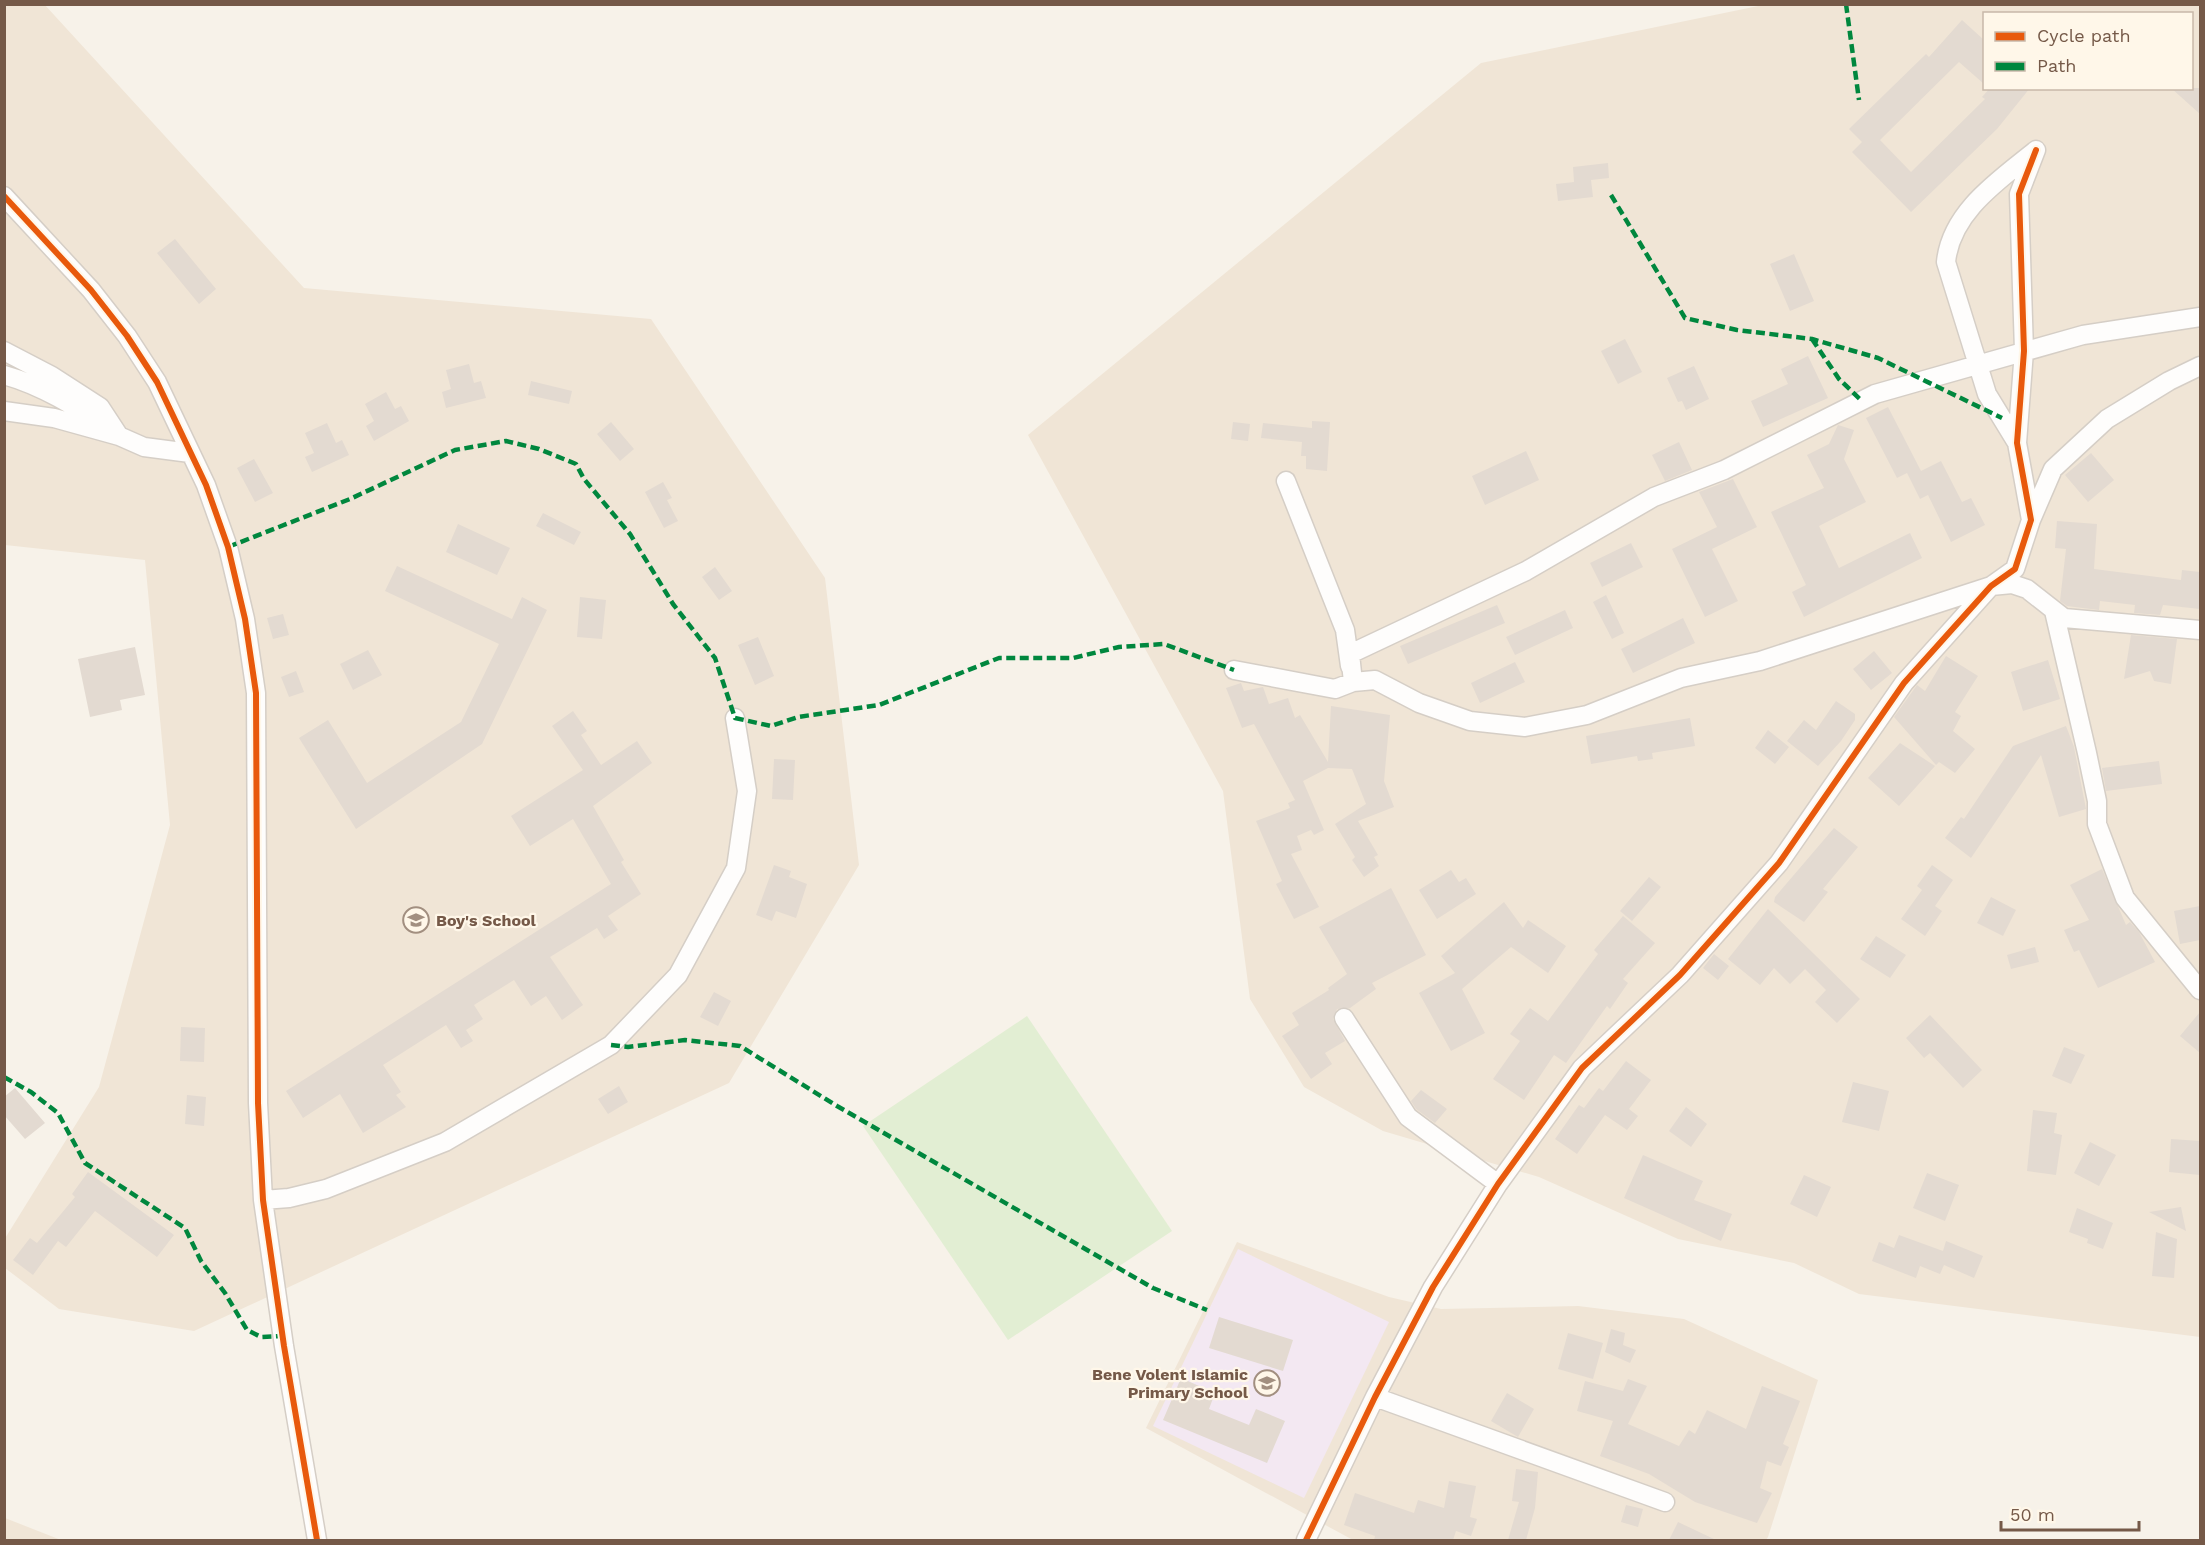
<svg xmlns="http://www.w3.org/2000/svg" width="2205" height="1545" font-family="'Work Sans',sans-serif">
<rect width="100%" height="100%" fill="#f7f2e9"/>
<path fill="#f0e5d6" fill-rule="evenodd" d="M44,4L304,288L651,319L825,578L859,865L729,1083L194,1331L59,1309L5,1268L4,1240L99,1087L170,825L145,560L5,545V5Z
M1763,5H2200V1337L1859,1294L1794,1263L1678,1239L1539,1177L1383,1131L1304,1087L1250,999L1223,791L1028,435L1481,63ZM1984,14H2192V88H1984Z
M1237,1242L1389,1297L1441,1309L1578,1306L1684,1319L1818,1380L1768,1537L1766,1540H1353L1146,1428Z
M5,1518L61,1540H5Z"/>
<path fill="#f3e8f2" d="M1238,1249L1389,1322L1304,1498L1153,1426Z"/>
<path fill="#e2eed3" d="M1027,1016L1172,1231L1008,1340L863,1126Z"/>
<path fill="#e3dad1" d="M1962,20L1984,40V84L1959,62L1880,140L1911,172L1985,99L1982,97L1990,88H2030L1997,129L1911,212L1852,152L1862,142L1849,129L1926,54L1929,57Z
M2171,88H2200V114Z
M1608,163L1609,178L1591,180L1593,197L1558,201L1556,184L1574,182L1573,167Z
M175,239L216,289L199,304L157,253Z
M1794,254L1814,301L1790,311L1770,264Z
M1625,339L1642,372L1618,384L1601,351Z
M1808,356L1828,398L1763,427L1751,401L1788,384L1781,369Z
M469,364L474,383L481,381L486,398L446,408L442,392L451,389L446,370Z
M1694,366L1709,399L1686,410L1682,401L1678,402L1667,378Z
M531,381L572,391L569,404L528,395Z
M386,392L395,409L401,406L409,421L374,441L366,426L374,421L365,404Z
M1888,407L1921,471L1941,461L1962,502L1971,498L1985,525L1951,542L1928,495L1920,499L1907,473L1897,478L1866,418Z
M1312,421L1330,422L1327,471L1306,469V456H1301L1302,442L1261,438L1263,423L1312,428Z
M611,422L634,449L620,461L597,434Z
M1233,422L1250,424L1248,441L1231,439Z
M327,423L336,443L342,440L349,455L312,472L305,457L314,453L305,433Z
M1838,425L1854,430L1844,459L1866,502L1819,526L1839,568L1910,533L1922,558L1804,617L1792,592L1806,585L1771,512L1824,488L1807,455L1829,444Z
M1679,442L1692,470L1665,481L1652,455Z
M1526,451L1539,480L1485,505L1472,476Z
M2091,453L2114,480L2088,502L2065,475Z
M254,459L273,493L255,502L237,468Z
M1733,479L1757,527L1712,549L1738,601L1705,617L1672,549L1717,527L1699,492Z
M663,482L672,498L667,500L678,521L664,528L645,492Z
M543,513L581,532L574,545L536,526Z
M2057,521L2097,524L2094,569L2181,580L2182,570L2200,572V609L2163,605L2160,615L2134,613L2135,605L2100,601L2099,610L2067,606L2060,601L2066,549L2055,548Z
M458,524L510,548L497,575L446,552Z
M1631,543L1643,567L1602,587L1590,563Z
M397,566L512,619L522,597L547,610L482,744L356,829L299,738L328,720L367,783L461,722L499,644L385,591Z
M715,567L732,591L719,600L702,577Z
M1606,595L1624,633L1612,639L1593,602Z
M580,597L606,600L602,639L577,637Z
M1497,605L1505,623L1408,664L1400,646Z
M1565,610L1573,628L1515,655L1506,637Z
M283,614L289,635L273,639L267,618Z
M1683,618L1695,643L1633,673L1621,649Z
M2131,635L2177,639L2171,684L2154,681L2150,671L2124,679Z
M758,637L774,676L755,685L738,645Z
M135,647L145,695L120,700L122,710L90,717L78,659Z
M368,650L382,675L353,690L340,664Z
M1874,651L1892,673L1871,690L1853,669Z
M1946,656L1978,676L1955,712L1961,716L1953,731L1975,749L1955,773L1939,762L1936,765L1894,717L1917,685L1925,691Z
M2048,660L2060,699L2023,711L2011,672Z
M1515,662L1525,682L1480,703L1471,683Z
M296,671L304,692L289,697L281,677Z
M1241,683L1244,691L1263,687L1269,704L1288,698L1295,718L1300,715L1328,762L1331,706L1390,715L1384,781L1394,807L1358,821L1378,855L1374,857L1379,866L1364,877L1352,860L1355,857L1335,824L1366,804L1352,769L1328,768L1303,781L1324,830L1314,835L1311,830L1297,836L1302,850L1291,854L1319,907L1294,919L1276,884L1282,881L1256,821L1290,808L1288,803L1295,800L1254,724L1242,728L1226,688Z
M1836,701L1855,714V720L1841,741L1818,766L1787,741L1804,720L1816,730Z
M573,711L587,731L581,735L601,765L637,741L652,763L593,806L624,860L621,862L641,894L608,916L618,930L604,939L597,928L550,957L583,1005L562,1020L546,996L531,1006L514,980L474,1005L483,1019L466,1030L473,1041L461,1048L446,1025L383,1065L401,1092L396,1095L406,1107L363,1133L340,1094L303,1118L286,1091L611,884L573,819L530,846L511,816L583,770L552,726Z
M1690,718L1695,746L1652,753L1653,759L1638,761L1637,756L1591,764L1586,736Z
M2066,726L2074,747L2086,809L2059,817L2041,755L1971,858L1945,838L1961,817L1964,819L2013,746Z
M1768,730L1789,747L1775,764L1755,748Z
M1900,743L1935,766L1899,806L1868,778Z
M774,759L795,760L793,800L772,799Z
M2159,761L2162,784L2106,791L2102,768Z
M1834,828L1858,847L1823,889L1828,892L1804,922L1774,902L1775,897Z
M774,865L791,871L789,877L807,884L796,918L776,911L772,921L756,915Z
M1932,865L1953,880L1935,906L1942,911L1925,936L1901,919L1922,890L1917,886Z
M2102,869L2126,925L2130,922L2139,932L2155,962L2098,988L2079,950L2074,952L2064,930L2089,920L2070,885Z
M1451,870L1459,882L1466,878L1476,894L1437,919L1419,890Z
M1649,877L1661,887L1632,921L1620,911Z
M1391,888L1426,955L1372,983L1376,989L1350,1008L1337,1009L1333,1019L1345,1041L1325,1053L1332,1064L1311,1079L1282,1036L1299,1025L1292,1013L1329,990L1328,988L1347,974L1319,927Z
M1991,897L2016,910L2003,936L1977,923Z
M1504,902L1523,928L1528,920L1566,946L1548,973L1511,947L1462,989L1485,1033L1451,1051L1419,993L1455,973L1441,956Z
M2200,906V940L2180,944L2174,911Z
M1768,909L1860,999L1837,1023L1815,1002L1826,990L1805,969L1790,984L1774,968L1760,985L1728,959Z
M1623,916L1655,943L1623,979L1628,983L1610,1009L1607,1006L1566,1063L1554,1055L1524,1100L1493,1079L1520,1041L1510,1034L1530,1008L1548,1021L1598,954L1594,950Z
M1876,936L1906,955L1890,978L1860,959Z
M2035,947L2039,962L2011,969L2007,955Z
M1714,954L1729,966L1718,980L1703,968Z
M714,992L731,1001L718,1026L700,1017Z
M2200,1012V1053L2180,1036Z
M1930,1015L1982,1070L1963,1088L1930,1053L1924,1058L1906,1038Z
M181,1027L205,1028L204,1062L180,1061Z
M2064,1047L2085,1055L2071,1084L2052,1076Z
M1626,1061L1651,1080L1629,1109L1638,1116L1627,1130L1605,1115L1577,1154L1555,1139L1579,1105L1584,1108L1599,1088L1603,1091Z
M1853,1082L1889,1091L1879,1131L1842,1122Z
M619,1086L628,1102L608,1114L598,1099Z
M15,1088L45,1123L25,1139L4,1115V1097Z
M1421,1090L1447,1109L1435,1123L1416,1109L1411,1101Z
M187,1095L206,1097L204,1126L185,1124Z
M1686,1107L1707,1124L1691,1147L1669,1131Z
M2033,1110L2057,1113L2054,1133L2062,1135L2056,1175L2027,1171Z
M2171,1139L2200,1141V1175L2169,1172Z
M2090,1142L2116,1155L2099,1186L2074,1173Z
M1643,1155L1703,1181L1694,1200L1732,1214L1721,1241L1624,1198Z
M88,1172L174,1235L157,1257L95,1211L66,1247L58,1241L33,1275L13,1260L30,1238L37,1243L75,1197L72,1194Z
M1927,1173L1959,1185L1945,1221L1913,1208Z
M1804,1175L1831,1187L1817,1217L1790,1204Z
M2181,1207L2186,1231L2149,1212Z
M2077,1208L2113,1223L2103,1249L2087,1243L2088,1239L2069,1232Z
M2156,1232L2177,1239L2174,1278L2152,1276Z
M1899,1235L1943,1251L1946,1241L1983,1256L1974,1278L1944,1265L1940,1274L1920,1266L1916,1278L1872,1261L1879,1242L1894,1248Z
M1219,1317L1293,1340L1283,1371L1209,1348Z
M1611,1329L1625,1333L1623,1345L1636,1350L1630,1363L1605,1352Z
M1568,1333L1603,1343L1593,1379L1558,1369Z
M1181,1378L1215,1393L1209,1409L1249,1425L1256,1409L1285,1421L1267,1463L1163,1420Z
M1628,1379L1647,1386L1628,1424L1679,1446L1689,1430L1695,1434L1707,1410L1746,1429L1762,1386L1800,1401L1783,1444L1789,1447L1781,1466L1767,1461L1760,1488L1772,1493L1757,1523L1695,1502L1649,1474L1600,1456L1613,1421L1577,1411L1585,1381L1623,1391Z
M1507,1393L1534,1409L1518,1437L1491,1421Z
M1516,1469L1538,1472L1535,1508L1526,1540H1508L1519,1502L1512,1501Z
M1449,1481L1476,1486L1470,1517L1477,1519L1471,1536L1456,1531L1453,1540H1374L1375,1536L1344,1525L1355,1493L1414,1513L1418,1500L1444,1508Z
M1626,1505L1643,1509L1638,1527L1621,1522Z
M1678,1522L1716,1540H1669Z"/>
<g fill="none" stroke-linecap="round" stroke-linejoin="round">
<g stroke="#d5cec6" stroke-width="21">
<path id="minor" d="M4,196L91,290L127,336L157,382L206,485L228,547L245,619L256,693L258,1103L263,1200L284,1346L317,1540
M4,351L52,376L100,407L119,436
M4,375C43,386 74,406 108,428
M4,411L54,418L119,436L144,447L190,453
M2017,443L1987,394L1946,262C1951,212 1998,181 2035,151
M1286,481L1345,630L1350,666
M2031,520L2053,469L2107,419L2169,381L2200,366
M2054,611L2087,753L2097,801V824L2125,898L2200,990
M1234,670L1335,689L1353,682L1375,680L1419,703L1470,721L1525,727L1587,715L1681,678L1760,661L1991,586L2012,584L2027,589L2064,618L2200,630
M1353,682L1350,654L1526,571L1654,497L1724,470L1875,394L2083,335L2200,317
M1344,1018L1408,1117L1498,1184
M263,1200L289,1198L326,1189L445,1142L611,1045L678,975L736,868L747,791L735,718
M1375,1397L1665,1502
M1306,1540L1375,1397L1433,1287L1498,1184L1582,1068L1680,975L1779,863L1904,683L1991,586L2015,569L2031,520L2017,443L2024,351L2019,194L2036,150"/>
</g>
<use href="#minor" stroke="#fefdfc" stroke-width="18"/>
<path stroke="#00873e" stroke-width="4.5" stroke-dasharray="9 4.5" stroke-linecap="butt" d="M1846,4L1859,100
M1611,195L1685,318L1737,330L1812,339L1878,358L2002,418
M1812,339L1839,379L1862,401
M228,547L350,499L455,450L506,441L539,449L576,464L584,479L630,534L673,604L715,658L735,718L771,726L798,717L879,705L999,658H1073L1119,647L1164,644L1234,670
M611,1045L628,1047L685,1040L740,1046L837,1106L1153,1288L1207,1310
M4,1077L31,1092L58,1113L85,1163L185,1228L201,1261L225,1293L247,1330L261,1337L283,1336"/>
<g stroke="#fff7e9" stroke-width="10">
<path id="cycleway" d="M4,196L91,290L127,336L157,382L206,485L228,547L245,619L256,693L258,1103L263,1200L284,1346L317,1540
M1306,1540L1375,1397L1433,1287L1498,1184L1582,1068L1680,975L1779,863L1904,683L1991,586L2015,569L2031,520L2017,443L2024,351L2019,194L2036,150"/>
</g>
<use href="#cycleway" stroke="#e8590c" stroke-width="6"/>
</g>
<defs>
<g id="school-ring" transform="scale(1.35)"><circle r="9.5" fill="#fff7e9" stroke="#a28f80" stroke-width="1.5"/><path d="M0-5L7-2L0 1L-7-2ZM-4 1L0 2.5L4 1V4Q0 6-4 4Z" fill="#a28f80"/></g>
</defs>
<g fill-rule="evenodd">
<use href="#school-ring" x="416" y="920"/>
<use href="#school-ring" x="1267" y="1383"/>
</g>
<g text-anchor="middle" stroke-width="4.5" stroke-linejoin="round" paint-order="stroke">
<g font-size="16" font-weight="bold" fill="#755948" stroke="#fff7e9" text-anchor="start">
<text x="436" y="926">Boy's School</text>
<text x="1248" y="1380" text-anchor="end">Bene Volent Islamic<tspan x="1248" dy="18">Primary School</tspan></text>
</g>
</g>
<rect width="2205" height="1545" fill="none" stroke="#755948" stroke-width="12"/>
<rect x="1983" y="12" width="210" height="78" fill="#fff7e9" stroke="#c8b8a9" stroke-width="1.5"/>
<rect x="1995" y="32" width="30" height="9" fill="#e8590c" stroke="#c8b8a9" stroke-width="1.5"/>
<text x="2037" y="42" font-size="18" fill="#755948">Cycle path</text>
<rect x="1995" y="62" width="30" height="9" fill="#00873e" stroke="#c8b8a9" stroke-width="1.5"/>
<text x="2037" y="72" font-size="18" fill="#755948">Path</text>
<path d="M2001 1521v9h138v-9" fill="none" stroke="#755948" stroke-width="3"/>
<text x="2010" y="1521" font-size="18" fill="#755948" stroke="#fff7e9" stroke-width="4.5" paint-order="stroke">50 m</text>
</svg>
